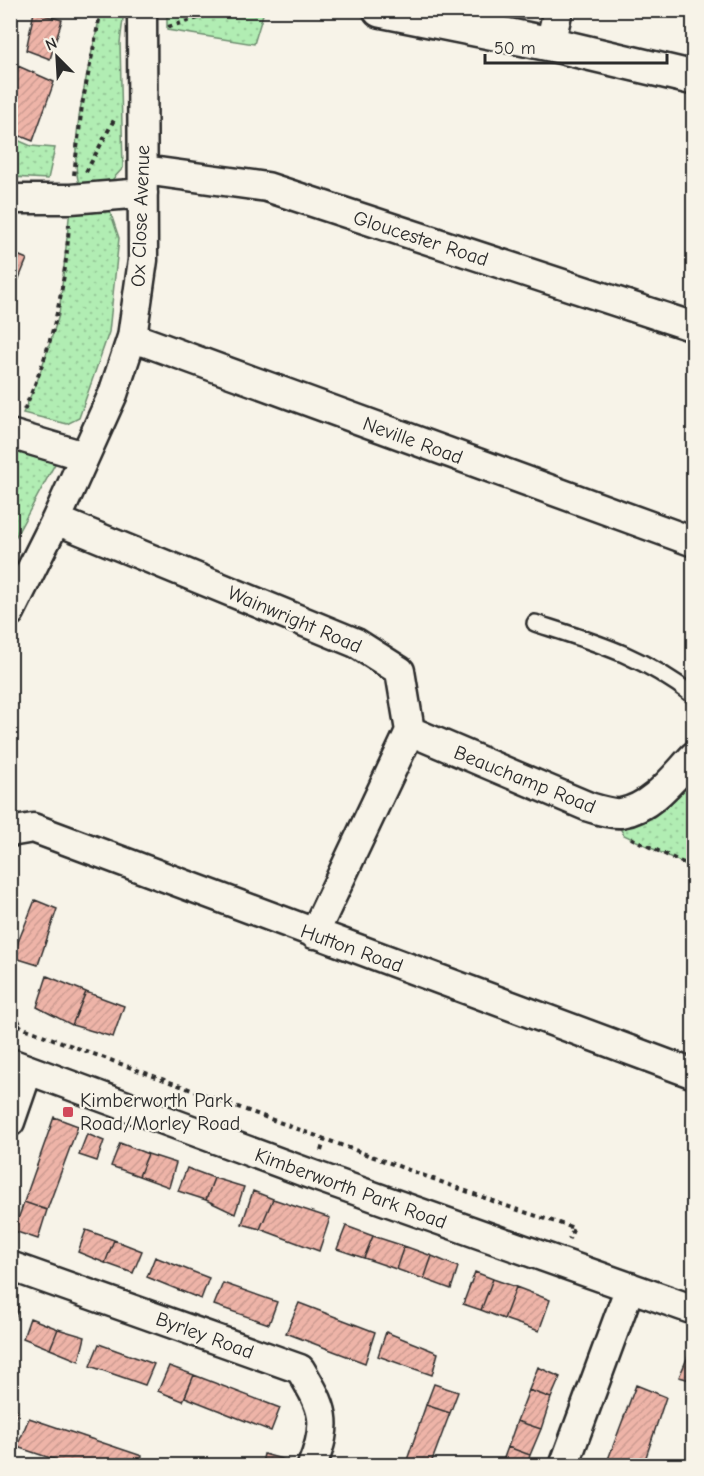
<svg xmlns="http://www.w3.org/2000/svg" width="704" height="1476" font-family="'Comic Neue',sans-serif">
<defs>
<pattern id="grass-dots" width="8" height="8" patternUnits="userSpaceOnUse" patternTransform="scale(1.5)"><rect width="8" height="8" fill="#b1edb3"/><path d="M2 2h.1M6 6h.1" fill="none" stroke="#98cb9a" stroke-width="1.8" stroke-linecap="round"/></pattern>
<pattern id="building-hatch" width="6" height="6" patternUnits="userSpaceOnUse" patternTransform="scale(1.5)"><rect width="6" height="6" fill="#eeb4a8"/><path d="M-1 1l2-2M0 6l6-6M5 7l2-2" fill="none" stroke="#cc9b91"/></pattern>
</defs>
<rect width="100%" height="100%" fill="#f7f3e8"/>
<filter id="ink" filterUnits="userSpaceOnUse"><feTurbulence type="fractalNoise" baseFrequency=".0167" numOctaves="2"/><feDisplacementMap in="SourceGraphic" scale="12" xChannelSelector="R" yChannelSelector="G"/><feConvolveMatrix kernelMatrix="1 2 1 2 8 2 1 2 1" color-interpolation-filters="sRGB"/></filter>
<g filter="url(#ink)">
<path fill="url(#grass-dots)" stroke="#6e8c6f" stroke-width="1.5" d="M101,11H124L120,43L123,168L112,180L79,184C67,142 92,55 101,11Z
M167,11L260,10L264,11L254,44L167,30Z
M15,139L31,146L55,148L48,179L11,177V155Z
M71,199L110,211L119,238L109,332L79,418L67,424L23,413L38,379L59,315Z
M10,441L63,449L11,545H10Z
M693,756V868L624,835L611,813Z"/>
<path fill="url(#building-hatch)" stroke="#2b2b2b" stroke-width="1.5" d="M34,12L62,20L50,59L26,50Z
M18,66L54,82L33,141L10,132V92Z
M10,252L27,259L11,298H10Z
M35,900L57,909L38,965L12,957Z
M47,976L86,992L72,1025L37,1007Z
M86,992L124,1006L113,1037L72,1025Z
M54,1117L78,1126L47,1210L24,1202Z
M87,1134L104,1141L97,1161L79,1155Z
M120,1143L148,1154L139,1176L111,1166Z
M148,1154L176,1163L169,1187L139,1176Z
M187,1168L214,1178L206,1200L178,1191Z
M214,1178L244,1187L235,1214L206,1200Z
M253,1191L273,1199L260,1229L242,1224Z
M273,1199L330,1218L319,1251L260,1229Z
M24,1202L47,1210L38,1239L14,1231Z
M346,1226L373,1236L364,1258L337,1249Z
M86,1230L114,1240L105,1263L78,1252Z
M373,1236L404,1246L396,1269L364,1258Z
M114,1240L142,1251L133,1273L105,1263Z
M404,1246L432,1256L424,1279L396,1269Z
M432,1256L458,1267L451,1289L424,1279Z
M155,1257L209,1278L201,1299L147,1277Z
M475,1272L493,1279L481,1310L463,1304Z
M493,1279L516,1287L504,1319L481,1310Z
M223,1283L277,1302L269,1324L214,1305Z
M516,1287L550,1300L539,1331L504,1319Z
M299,1303L375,1332L365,1363L286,1333Z
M10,1304L19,1307L10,1329Z
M30,1318L58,1329L50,1349L23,1338Z
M58,1329L85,1337L79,1361L50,1349Z
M386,1332L438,1353L432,1375L378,1356Z
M99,1344L154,1364L145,1385L90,1366Z
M689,1354L694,1355V1381L679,1377Z
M169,1366L194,1375L183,1401L158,1391Z
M538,1367L560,1377L551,1398L529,1390Z
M194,1375L280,1408L271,1431L185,1397Z
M434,1384L458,1392L450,1413L426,1405Z
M636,1385L666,1397L643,1466H616L607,1462Z
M529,1390L551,1398L541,1429L517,1421Z
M426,1405L450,1413L430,1466H420L407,1460Z
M10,1408L18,1411L11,1433H10Z
M29,1418L142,1456L139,1466H74L17,1447Z
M517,1421L541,1429L530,1455L508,1447Z
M508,1447L530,1455L527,1466H501Z
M264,1454L289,1461L288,1466H254L255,1463H262Z
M407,1460L420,1466H405Z"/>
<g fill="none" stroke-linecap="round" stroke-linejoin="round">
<g stroke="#2b2b2b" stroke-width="20">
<path id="lane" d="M535,623C597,643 641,655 694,696"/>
</g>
<g stroke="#2b2b2b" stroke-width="33">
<path id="street" d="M550,44L558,10
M144,170L267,187L694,327
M10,199H71L143,193
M132,337L694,542
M10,434L84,456
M56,520L356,643L400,671L410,731L314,934
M10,612L56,520L113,394L132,337L143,260L142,10
M410,731L589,807C599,810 611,814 621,813C652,808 674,777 694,756
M10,832L33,828L694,1074
M10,1063L313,1175L694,1310
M10,1122L28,1070
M10,1266L300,1369C324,1409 330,1421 312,1466
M564,1466L630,1287"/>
</g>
<g stroke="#2b2b2b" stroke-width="38">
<path id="secondary" d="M380,10L550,44L694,78"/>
</g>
<path stroke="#2b2b2b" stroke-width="4" stroke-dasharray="4.5 4.5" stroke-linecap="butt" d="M168,27L225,10
M86,172L115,118
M74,175L82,105L101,10
M24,410C52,348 65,292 69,224
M631,838L694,868
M10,1003L20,1024
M10,1020L26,1029L512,1208L574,1228L569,1239
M321,1151L325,1138"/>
<use href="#lane" stroke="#f7f3e8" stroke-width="15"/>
<use href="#street" stroke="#f7f3e8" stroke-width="28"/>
<use href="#secondary" stroke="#f7f3e8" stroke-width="33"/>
</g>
</g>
<rect fill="#d1495b" stroke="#f7f3e8" stroke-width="2" x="62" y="1106" width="12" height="12" rx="3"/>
<g text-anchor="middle" stroke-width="4.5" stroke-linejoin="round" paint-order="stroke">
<g font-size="20" fill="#2b2b2b" stroke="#f7f3e8">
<text transform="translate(140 216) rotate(-88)" y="7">Ox Close Avenue</text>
<text transform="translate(421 238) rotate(18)" y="7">Gloucester Road</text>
<text transform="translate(413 440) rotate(20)" y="7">Neville Road</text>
<text transform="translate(295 619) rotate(23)" y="7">Wainwright Road</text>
<text transform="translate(525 779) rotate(22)" y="7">Beauchamp Road</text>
<text transform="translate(352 948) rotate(20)" y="7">Hutton Road</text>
<text transform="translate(351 1188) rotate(20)" y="7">Kimberworth Park Road</text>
<text transform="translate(205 1335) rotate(20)" y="7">Byrley Road</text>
</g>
<g font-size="20" fill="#2b2b2b" stroke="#f7f3e8" text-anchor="start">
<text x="80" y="1107">Kimberworth Park<tspan x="80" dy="23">Road/Morley Road</tspan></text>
</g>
</g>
<rect width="704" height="1476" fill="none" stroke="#f7f3e8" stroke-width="36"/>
<rect x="18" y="18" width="668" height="1440" fill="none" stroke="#2b2b2b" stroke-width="2" filter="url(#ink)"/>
<g transform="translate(57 57) rotate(336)" stroke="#f7f3e8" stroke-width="4.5" paint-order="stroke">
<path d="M0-4.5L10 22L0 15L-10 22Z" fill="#2b2b2b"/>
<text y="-9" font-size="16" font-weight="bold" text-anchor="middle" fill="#2b2b2b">N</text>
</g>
<path d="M485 54v9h182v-9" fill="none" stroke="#2b2b2b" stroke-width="3"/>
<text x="494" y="54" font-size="18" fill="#2b2b2b" stroke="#f7f3e8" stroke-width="4.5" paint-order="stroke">50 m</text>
</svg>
